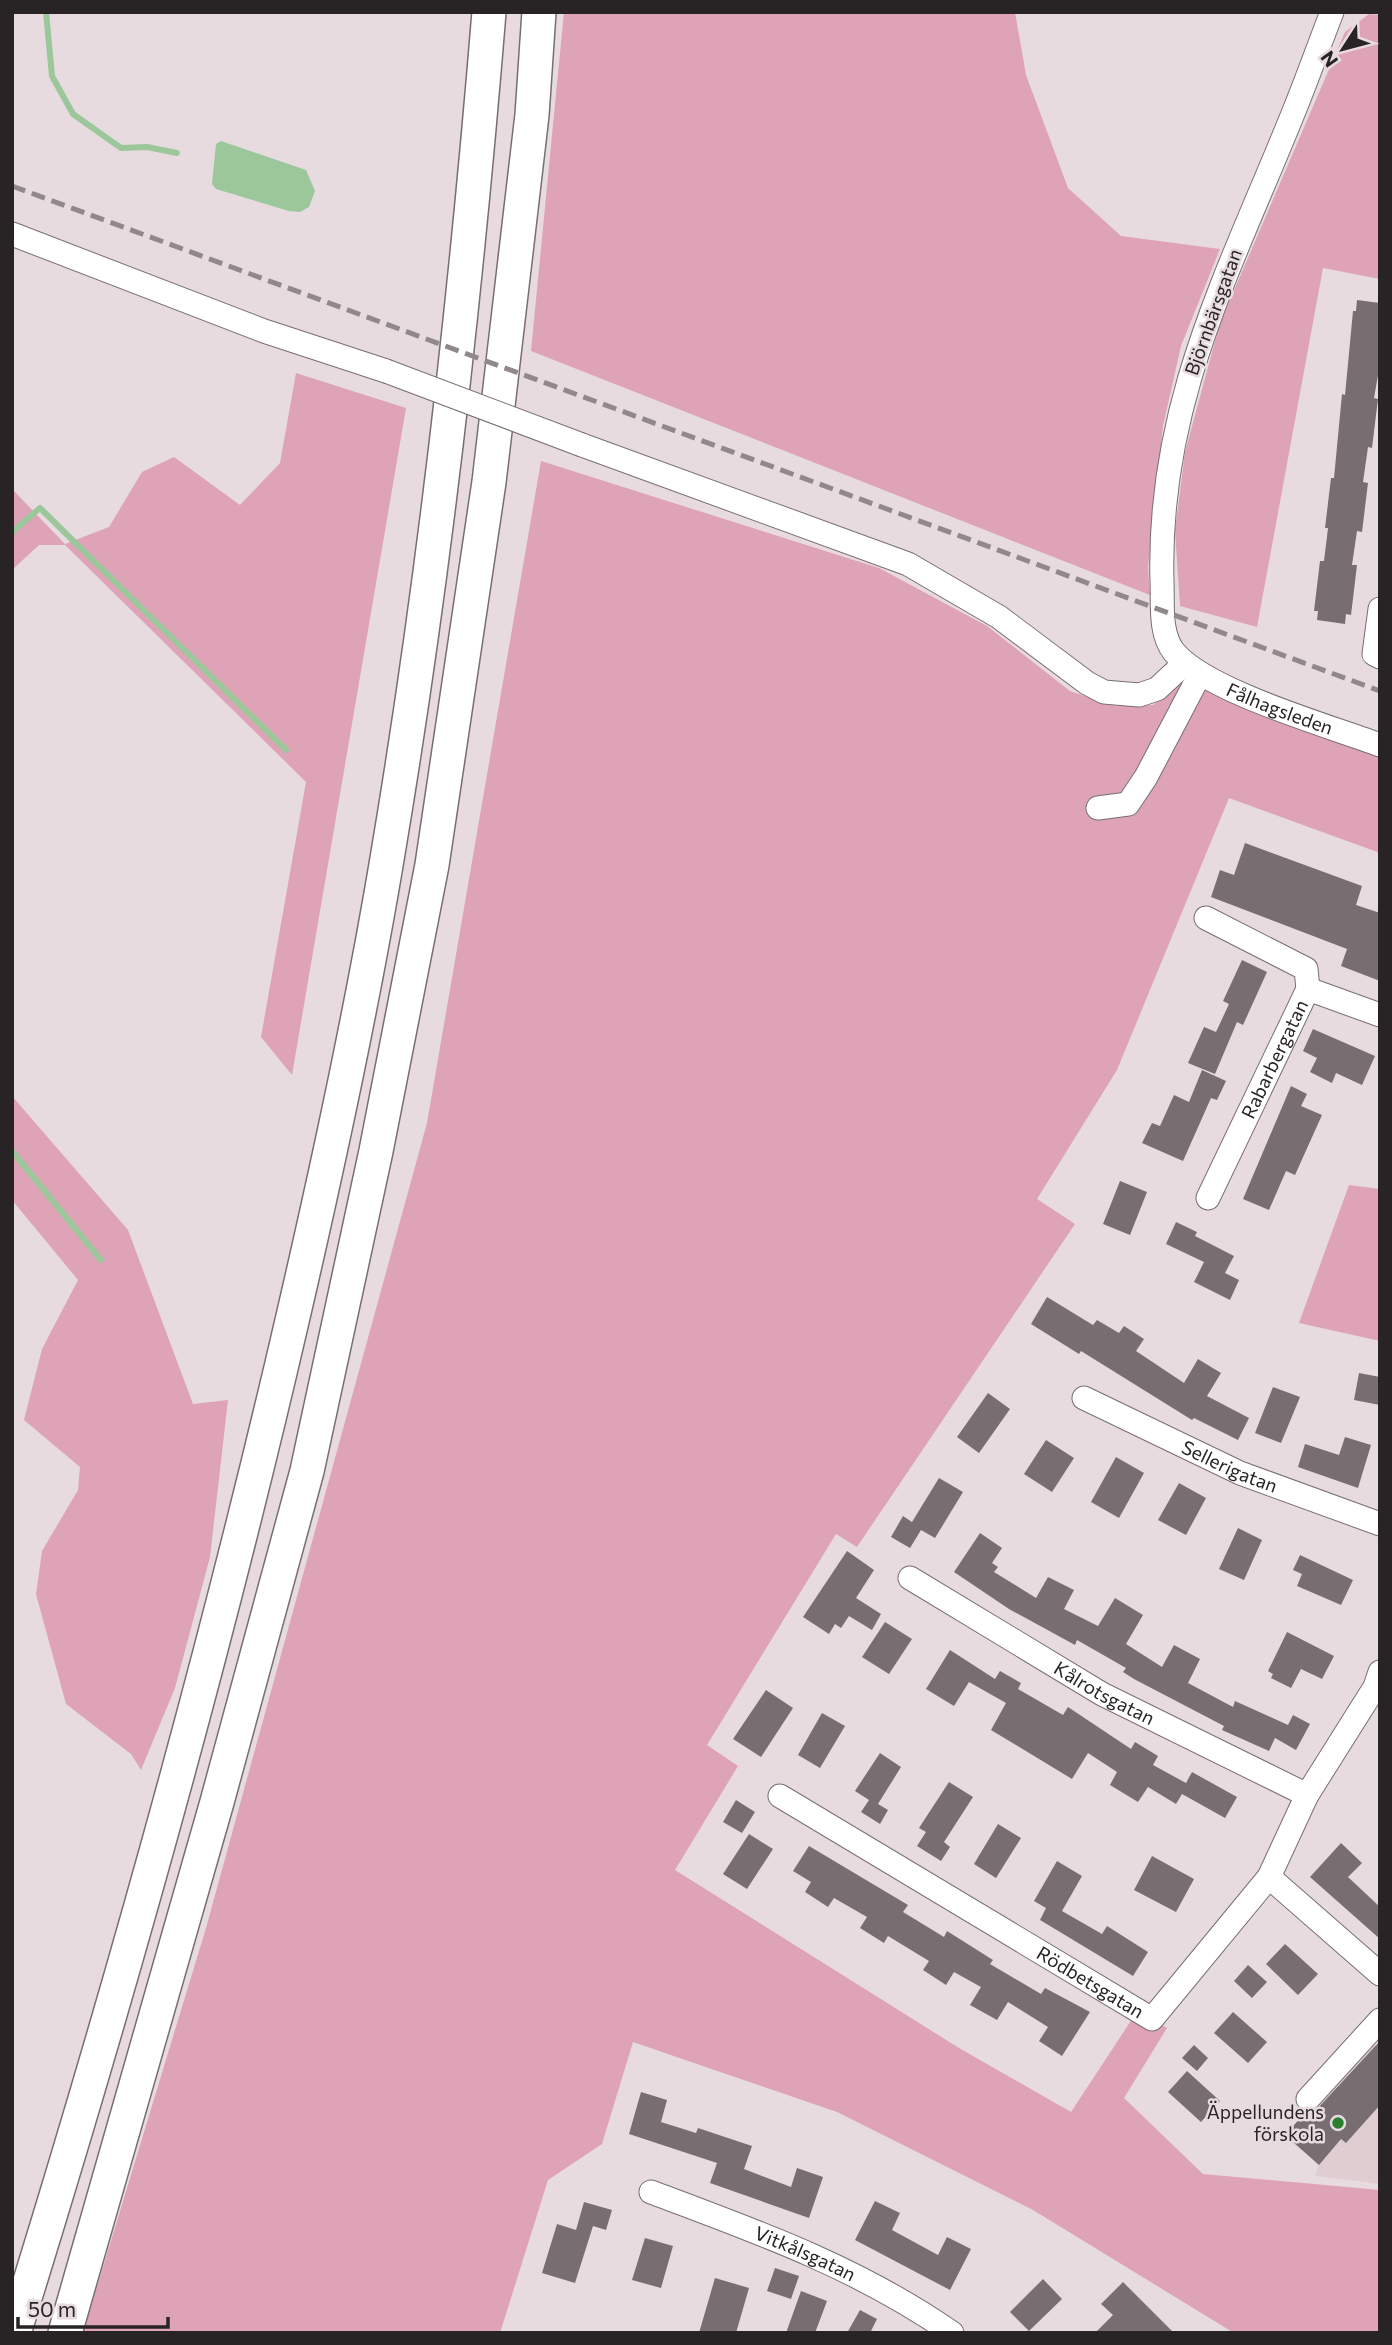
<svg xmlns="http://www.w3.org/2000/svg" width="1392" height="2345" font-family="Commissioner,sans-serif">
<rect width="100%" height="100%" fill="#e7dbdf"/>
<path fill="#e0cdd2" d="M1372,2043L1380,2050V2184L1316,2176L1318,2164L1285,2135L1310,2107L1315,2111Z"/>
<path fill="#dea3b7" d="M564,12H1015L1026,75L1068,188L1121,236L1220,249L1181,346L1163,426L1148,567L1150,595L531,351Z
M1369,14L1380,15V279L1323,268L1257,627L1180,606L1175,531L1185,452L1220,323L1345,32Z
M296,373L406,408L292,1075L261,1037L306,782L65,545H39L12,570V489L65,544L109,527L142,472L174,457L240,505L280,463Z
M541,461L879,568L987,626L1070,691L1115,706L1153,705L1185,680L1380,757V853L1229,798L1117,1070L1037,1199L1075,1224L857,1547L836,1534L707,1745L738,1766L675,1870L959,2048L1071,2112L1138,2010L1167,2028L1124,2098L1203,2174L1380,2190V2333H1234L1033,2210L837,2112L633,2042L602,2144L548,2180L500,2333H83L206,1928L427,1123Z
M12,1096L128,1230L193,1404L228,1400L210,1557L175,1688L141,1770L131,1754L66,1704L36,1594L42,1551L78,1490L80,1467L24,1420L42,1349L78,1280L12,1200Z
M1349,1185L1380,1189V1341L1299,1323Z"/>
<path fill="#9bc79a" d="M221,141L306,170L315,191L309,207L300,212L289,211L216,189L212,184L216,144Z"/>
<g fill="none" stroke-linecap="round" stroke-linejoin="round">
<path stroke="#9bc79a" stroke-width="6" d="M46,12L52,76L73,114L121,148L147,147L177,153
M12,532L40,508L286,750
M12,1151L101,1260"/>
</g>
<path fill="#786e71" d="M1357,300L1380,303V364L1374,398L1378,399L1372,448L1368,447L1363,482L1368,483L1362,532L1357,531L1352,565H1357L1351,615L1346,614L1345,624L1317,620L1318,611H1314L1320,561H1324L1328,528H1325L1331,478H1334L1342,394L1345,395L1353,311H1356Z
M1245,843L1362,886L1356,905L1380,913V981L1341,966L1347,949L1211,897L1220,870L1234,875Z
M1242,960L1267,972L1243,1025L1237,1022L1215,1074L1188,1063L1204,1027L1216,1032L1229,1004L1223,1001Z
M1313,1029L1375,1056L1362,1085L1336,1073L1332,1083L1310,1072L1317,1058L1303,1051Z
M1202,1070L1226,1081L1217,1100L1211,1098L1183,1161L1142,1143L1152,1123L1160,1126L1174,1095L1189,1102Z
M1291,1086L1307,1094L1301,1106L1322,1115L1295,1175L1286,1171L1269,1210L1243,1199Z
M1120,1181L1147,1192L1130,1235L1103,1224Z
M1176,1222L1197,1232L1195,1236L1234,1256L1225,1273L1239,1280L1230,1300L1194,1282L1204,1262L1166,1244Z
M1047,1297L1093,1325L1097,1320L1119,1333L1124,1326L1144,1339L1136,1351L1184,1383L1198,1359L1221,1373L1207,1396L1249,1418L1238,1440L1194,1418L1192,1420L1081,1351L1079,1354L1031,1324Z
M1359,1373L1380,1377V1405L1354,1400Z
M1273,1387L1300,1397L1281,1443L1255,1433Z
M988,1393L1010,1409L979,1453L957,1437Z
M1345,1437L1371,1445L1358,1488L1298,1467L1305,1444L1339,1455Z
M1046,1440L1074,1458L1052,1492L1024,1474Z
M1116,1457L1144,1473L1119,1518L1091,1502Z
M939,1478L963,1492L935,1538L921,1530L910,1548L891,1537L903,1516L912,1522Z
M1179,1483L1206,1498L1186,1535L1158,1520Z
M1238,1528L1262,1540L1244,1580L1219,1569Z
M980,1533L1002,1548L992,1563L998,1567L994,1572L1036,1598L1048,1577L1074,1590L1064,1609L1098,1626L1115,1598L1143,1615L1126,1644L1162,1667L1174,1645L1200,1659L1188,1683L1233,1707L1235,1701L1288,1725L1293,1715L1310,1724L1296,1750L1275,1738L1269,1751L1222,1730L1224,1726L1134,1679L1123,1672L1126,1668L1077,1640L1075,1645L1009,1609L954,1572Z
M847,1551L874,1570L856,1598L881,1614L872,1630L849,1616L841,1628L835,1624L829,1634L803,1617Z
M1300,1555L1353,1580L1341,1605L1297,1586L1302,1574L1293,1570Z
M885,1622L912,1639L889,1674L862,1657Z
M1287,1632L1334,1656L1322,1679L1301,1669L1291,1688L1271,1678L1273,1674L1268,1671Z
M950,1650L995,1679L1000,1671L1021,1683L1018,1689L1063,1715L1068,1707L1131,1749L1135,1742L1158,1756L1153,1765L1186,1783L1192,1772L1237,1797L1225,1818L1182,1794L1176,1804L1148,1787L1138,1802L1110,1785L1117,1772L1088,1753L1072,1779L991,1730L1006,1703L969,1682L954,1706L926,1689Z
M766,1690L793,1708L761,1757L733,1739Z
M822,1713L845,1726L820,1768L798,1755Z
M880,1753L901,1767L878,1804L888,1810L880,1824L861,1812L869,1800L855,1791Z
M949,1782L973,1797L944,1842L950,1847L941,1861L917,1846L926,1832L919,1828Z
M736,1800L755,1812L742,1833L723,1822Z
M998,1824L1021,1838L996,1878L974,1864Z
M749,1834L773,1849L747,1889L723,1874Z
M1341,1843L1362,1863L1348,1877L1380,1907V1939L1310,1877Z
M809,1846L908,1905L903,1912L944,1937L947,1931L993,1960L990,1964L1041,1994L1045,1988L1090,2012L1062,2056L1039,2041L1048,2027L1008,2002L997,2020L970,2005L981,1987L954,1972L946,1985L923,1970L929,1961L888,1936L884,1943L860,1928L867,1917L834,1898L828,1907L805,1892L811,1882L793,1871Z
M1152,1856L1194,1879L1176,1912L1134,1890Z
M1057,1861L1082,1876L1062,1911L1102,1934L1107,1926L1148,1952L1133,1976L1040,1920L1046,1908L1034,1901Z
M1285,1944L1318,1974L1298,1995L1266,1964Z
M1248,1965L1267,1982L1252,1998L1234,1981Z
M1233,2012L1267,2042L1248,2063L1214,2033Z
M1380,2041V2105L1346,2143L1341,2139L1319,2165L1285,2135L1305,2113L1318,2108Z
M1194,2045L1208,2058L1197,2071L1182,2058Z
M1187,2071L1220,2101L1201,2122L1168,2092Z
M641,2092L667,2100L661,2122L696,2133L698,2128L752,2146L744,2169L791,2187L797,2168L823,2177L809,2218L710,2183L717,2163L629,2134Z
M875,2201L900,2213L892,2230L938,2255L947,2237L971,2249L950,2290L855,2240Z
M584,2202L612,2210L606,2230L593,2226L575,2283L542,2273L557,2224L576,2230Z
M645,2238L673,2246L661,2288L632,2280Z
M775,2268L799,2276L791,2299L767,2291Z
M715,2278L749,2288L736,2333H699Z
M1043,2279L1062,2299L1029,2331L1010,2312Z
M1123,2282L1174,2333H1095L1113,2315L1101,2304Z
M801,2291L827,2301L815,2333H786Z
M860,2310L877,2319L870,2333H847Z"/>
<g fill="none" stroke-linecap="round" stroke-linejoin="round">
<g stroke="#786e71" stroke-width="25">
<g id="minor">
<path id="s1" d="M1332,12C1318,48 1305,85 1290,121C1227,276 1157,407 1162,581C1163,603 1159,633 1174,652C1206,691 1329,726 1380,745"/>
<path d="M12,234L264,331L386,371"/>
<path d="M582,445L908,564L999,617L1087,683L1104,692L1139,695L1157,689L1185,663"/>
<path d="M1380,609L1374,654L1380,657"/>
<path d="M1098,808L1128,804L1146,777L1199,676"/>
<path d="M1206,918L1306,969L1308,989"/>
<path id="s2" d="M1208,1198L1308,989L1380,1015"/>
<path id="s3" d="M1084,1398L1240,1473L1380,1524"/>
<path id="s4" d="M910,1578L1102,1694L1307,1795"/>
<path id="s5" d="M780,1796L1152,2019L1269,1877L1307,1795L1375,1687L1380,1672"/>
<path d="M1269,1877L1380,1974"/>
<path d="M1308,2099L1380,2020"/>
<path id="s6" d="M651,2192C758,2232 857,2267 952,2333"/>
</g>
</g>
<g stroke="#786e71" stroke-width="36">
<path id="highway" d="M14,2333C118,1999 213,1662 292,1321C328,1166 362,1010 388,853C435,574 466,294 489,12
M65,2333L217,1802L307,1471L376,1151L432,865L489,482L532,115L539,12"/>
</g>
<use href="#minor" stroke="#fff" stroke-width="23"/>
<use href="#highway" stroke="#fff" stroke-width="33"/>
<path stroke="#90888a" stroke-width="5" stroke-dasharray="14 7" stroke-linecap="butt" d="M12,186L1380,691"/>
<g stroke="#786e71" stroke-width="25" stroke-linecap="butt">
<path id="minor-bridge" d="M386,371L582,445"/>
</g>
<use href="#minor-bridge" stroke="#fff" stroke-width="23"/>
</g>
<circle fill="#29812f" stroke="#e7dbdf" stroke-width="2.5" cx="1338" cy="2123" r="7"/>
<g text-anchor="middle" stroke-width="5" stroke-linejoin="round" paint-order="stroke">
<g font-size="19" fill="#282425" stroke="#e7dbdf">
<text transform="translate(1213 312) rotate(-70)" y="7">Björnbärsgatan</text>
<text dy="7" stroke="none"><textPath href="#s1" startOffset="793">Fålhagsleden</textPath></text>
<text dy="7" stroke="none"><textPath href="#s2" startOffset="154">Rabarbergatan</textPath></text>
<text dy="7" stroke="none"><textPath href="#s3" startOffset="161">Sellerigatan</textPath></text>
<text dy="7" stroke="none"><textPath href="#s4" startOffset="226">Kålrotsgatan</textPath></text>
<text dy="7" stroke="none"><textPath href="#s5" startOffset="362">Rödbetsgatan</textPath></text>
<text dy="7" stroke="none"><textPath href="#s6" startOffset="166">Vitkålsgatan</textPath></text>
</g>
<g font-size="19" fill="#282425" stroke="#e7dbdf" text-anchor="end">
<text x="1324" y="2119">Äppellundens<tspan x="1324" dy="22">förskola</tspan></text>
</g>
</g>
<rect width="1392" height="2345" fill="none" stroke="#282425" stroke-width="28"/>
<g transform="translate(1343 49) rotate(234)" stroke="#e7dbdf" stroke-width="5" paint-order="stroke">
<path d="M0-5L12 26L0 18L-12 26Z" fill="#282425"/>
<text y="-10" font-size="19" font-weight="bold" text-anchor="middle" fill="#282425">N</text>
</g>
<path d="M18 2317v10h150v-10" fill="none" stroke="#282425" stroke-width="3.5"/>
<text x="28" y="2317" font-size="21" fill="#282425" stroke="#e7dbdf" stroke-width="5" paint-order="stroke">50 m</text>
</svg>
